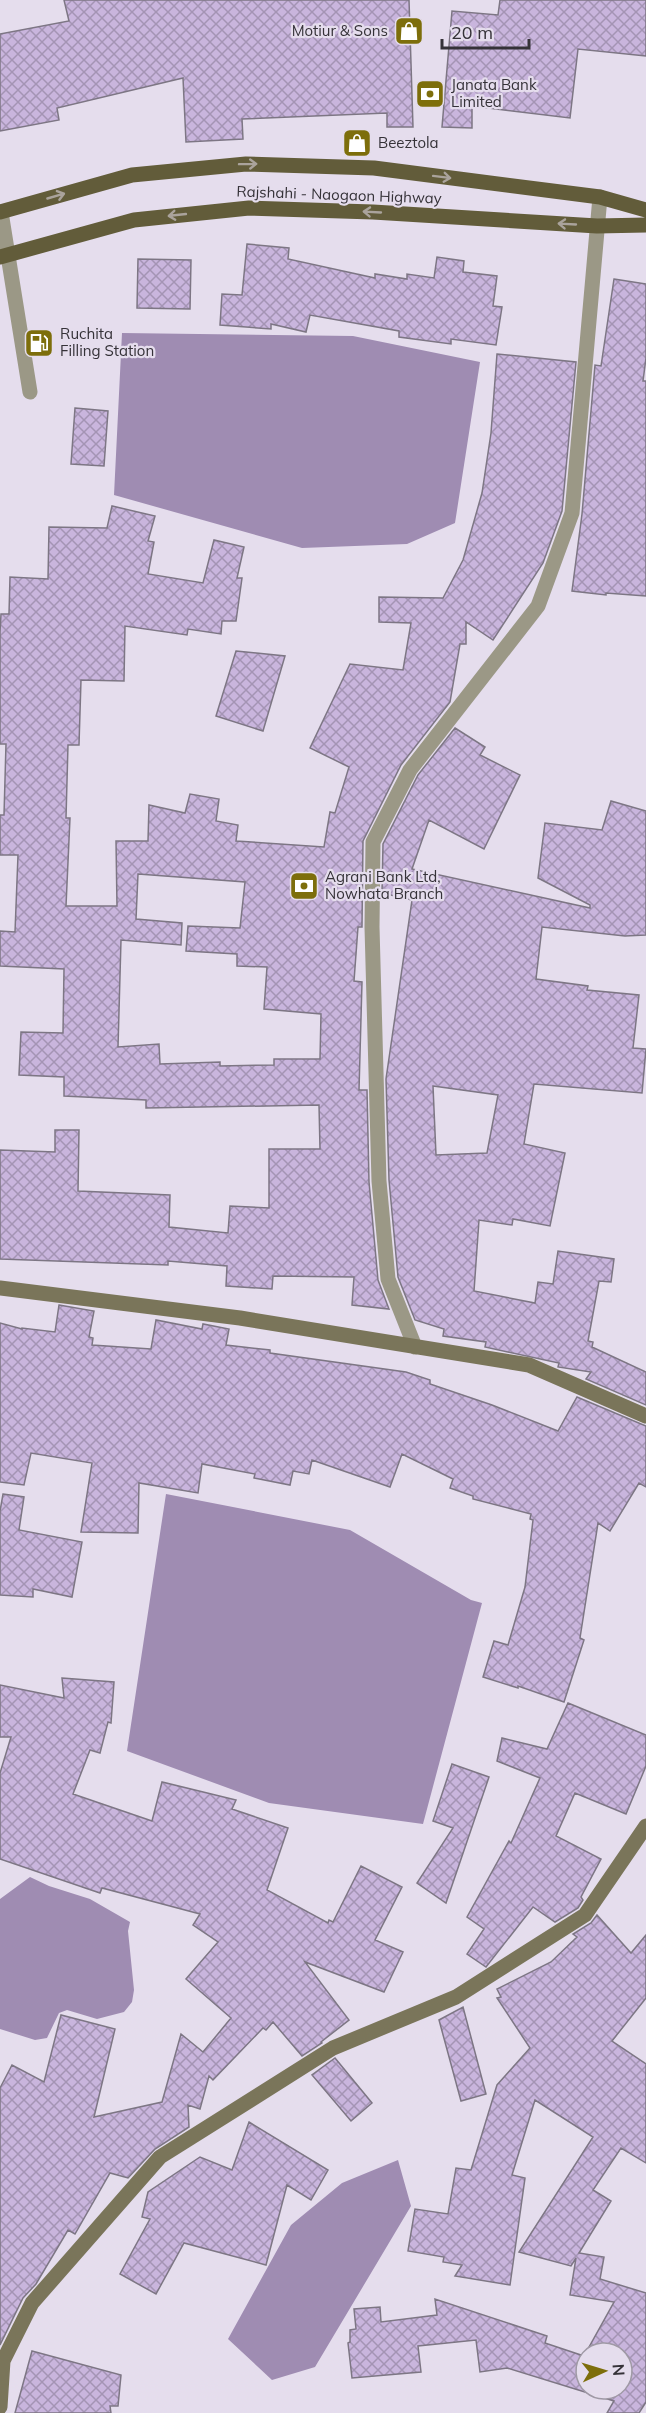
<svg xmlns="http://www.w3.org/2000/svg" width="646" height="2413" font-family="Mulish,sans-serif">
<defs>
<pattern id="building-cross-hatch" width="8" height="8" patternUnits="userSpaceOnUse" patternTransform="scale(1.5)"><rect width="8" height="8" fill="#c9b5dd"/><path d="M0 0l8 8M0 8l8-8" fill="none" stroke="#a494b4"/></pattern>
</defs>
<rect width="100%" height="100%" fill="#e5dded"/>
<path fill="#9f8cb2" d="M122,333L353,336L480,362L455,523L407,544L302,548L114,495Z
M166,1494L350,1530L471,1600L482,1603L423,1824L269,1803L127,1751Z
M30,1877L49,1886L90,1899L130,1922L128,1931L134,1990L132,2002L124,2012L97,2019L67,2010L59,2013L47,2038L35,2040L0,2029V1899Z
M398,2160L411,2206L315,2367L272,2380L228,2339L291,2225L342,2183Z"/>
<path fill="url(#building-cross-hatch)" stroke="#7d7684" stroke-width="1.5" fill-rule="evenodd" d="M64,0H409L413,127H387V113L242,119L243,139L186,142L183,78L57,108L59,120L0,131V34L69,21Z
M500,0H646V56L578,49L570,118L472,106V128L442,127L452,11L498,15Z
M247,244L289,248L288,259L375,278V274L407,279V274L434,278L437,257L464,261L463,272L497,276L493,306L502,307L496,345L451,339V344L399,337V331L310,315L306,332L271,324V329L220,325L222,294L242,295Z
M138,259L191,260L190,309L137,308Z
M614,279L646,284V358L643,381H646V596L606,593V595L572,591L582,514L595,365L601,366Z
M497,354L576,362L562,511L543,563L493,640L466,622V644H460L450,702L401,765L363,841L362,927H358L354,981L362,982L359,1090H367L369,1182L378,1280L389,1309L352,1305L354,1277L273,1276L272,1289L226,1286L227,1266L168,1261V1265L0,1259V1150L55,1152V1130H79L78,1191L170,1195L169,1227L228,1233L230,1206L269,1208V1149H320L319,1105L146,1108V1100L64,1096V1077L19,1075L21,1032L63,1033L64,969L0,966V931L15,932L18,855H0V815H4L6,744H0V632L1,614H9L10,577L48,579L49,527L107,528L112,506L155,516L148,541L154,542L148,574L203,583L214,540L244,547L237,578H242L236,621H222L221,634L188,629L187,635L125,626L124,681L81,680L79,745H68L66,818H70L66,906H117L116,841H148L149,805L185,813L190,794L219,799L216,821L238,825L236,841L324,847L330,812L335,813L349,767L310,748L350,664L403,670L411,623L379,622V597L443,598L463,560L482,493L491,433ZM138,874L245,882L240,928L188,926L186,951L237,954V966L267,967L264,1009L321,1014L320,1059H274V1065L220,1066V1062L160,1064L159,1044L118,1047L121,940L181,945L182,923L136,919Z
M75,408L108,411L104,466L71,464Z
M236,651L285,656L263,731L216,716Z
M455,728L485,747L480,755L520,775L484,849L429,820L412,869L590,908V905L538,878L545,823L602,830L611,801L646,811V935L625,936L542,927L536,979L588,986L587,990L639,995L633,1048L646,1049L642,1093L534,1084L524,1144L565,1153L550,1226L513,1219L512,1225L479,1220L474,1291L535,1303L538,1282L553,1284L558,1251L614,1259L611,1282L599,1281L588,1341L593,1342L592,1347L646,1372V1405L586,1379L591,1372L558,1367L559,1363L485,1347L486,1342L443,1336L444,1329L415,1320L398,1277L389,1180L386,1079L412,900L382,893L383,844L418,775ZM433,1086L498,1095L487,1153L436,1155Z
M59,1305L94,1311L89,1337L93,1338L92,1345L151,1349L156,1320L202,1329L203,1324L229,1329L226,1345L270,1350V1353L406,1372L430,1380V1384L492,1405L558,1431L577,1397L646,1426V1487L639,1483L610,1531L598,1523L580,1638L584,1640L564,1702L518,1686V1688L483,1677L494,1641L508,1645L525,1587L533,1520L530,1519L531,1514L473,1499V1496L450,1488L453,1479L402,1454L390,1487L312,1460L309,1474L293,1471L290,1485L254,1478L255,1474L202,1464L198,1493L139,1483L138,1533L81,1532L92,1463L31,1453L24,1485L0,1482V1323L22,1329V1328L55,1332Z
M3,1494L24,1497L19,1530L82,1542L72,1597L33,1589V1597L0,1595V1511Z
M62,1678L114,1682L111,1723L108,1722L100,1753L90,1750L73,1794L152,1821L162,1782L236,1800L232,1809L288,1828L267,1890L328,1923L329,1920L333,1922L361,1866L402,1887L375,1940L403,1952L384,1992L305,1962L349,2020L321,2042L322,2043L302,2056L273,2022L266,2030L263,2028L213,2080L209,2076L200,2109L188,2105L189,2127L155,2149L128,2178L110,2173L75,2234L68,2230L36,2284L23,2298L0,2345V2088L12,2065L44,2082L61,2015L115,2029L94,2117L162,2102L181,2034L203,2052L231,2018L186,1979L218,1942L193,1925L200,1914L102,1888L100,1893L0,1859V1773L11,1737H0V1685L64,1698Z
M568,1703L646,1735V1766L626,1814L575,1793L556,1836L601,1859L581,1897L583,1900L578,1908L555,1922L533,1907L486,1967L467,1954L484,1929L467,1917L509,1841L511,1843L540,1778L497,1761L502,1738L547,1749Z
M452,1764L489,1777L446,1903L417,1883L453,1828L433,1821Z
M597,1915L631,1953L646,1935V1998L612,2041L646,2064V2163L621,2148L593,2190L611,2201L579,2253L604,2257L600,2279L646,2293V2402L639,2413H607L614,2401L507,2368L480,2372L476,2340L418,2346L421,2372L352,2378L348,2343L350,2342V2330L356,2329L354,2309L380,2307L381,2322L437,2315L435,2299L547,2336L545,2343L584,2356L614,2302L570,2295L576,2258L571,2266L519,2252L593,2137L535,2100L512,2175L525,2178L510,2285L455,2276L462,2265L443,2262L444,2257L408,2251L415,2209L448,2214L456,2168L471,2170L497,2085L530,2048L497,1998L501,1997L497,1989L551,1962L577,1937L573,1934L591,1923ZM586,2353H622V2389H586Z
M463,2007L486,2094L461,2101L439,2020Z
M335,2058L372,2103L351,2121L312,2075Z
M249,2122L328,2170L311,2200L287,2185L266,2265L184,2243L156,2294L120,2274L150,2219L142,2217L148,2192L200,2157L232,2170Z
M32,2351L121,2375L118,2406H110L111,2413H15Z"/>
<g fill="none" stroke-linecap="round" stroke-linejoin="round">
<path stroke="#9b9886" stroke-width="15" d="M1,212L30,392"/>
<path stroke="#9b9886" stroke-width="15" d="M415,1347L388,1279L379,1181L372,927L373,842L410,770L538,606L572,513L600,197"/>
<path stroke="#7a755a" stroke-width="15" d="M0,1288L240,1318L529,1365L646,1416
M0,2407L3,2361L32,2303L160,2157L333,2048L456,1997L585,1915L646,1826"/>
<path stroke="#625c3a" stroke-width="15" d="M0,212L132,175L246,164L374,168L600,197L646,210
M0,257L134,220L249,208L373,212L597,226L646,225"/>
</g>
<defs><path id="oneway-shaft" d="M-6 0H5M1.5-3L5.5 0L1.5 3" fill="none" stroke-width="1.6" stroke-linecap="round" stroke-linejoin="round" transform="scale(1.5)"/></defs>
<g stroke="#aaa39c">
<use href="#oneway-shaft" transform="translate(248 164) rotate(-1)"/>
<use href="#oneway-shaft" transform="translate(442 177) rotate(7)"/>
<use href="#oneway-shaft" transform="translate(56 196) rotate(-16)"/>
<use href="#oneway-shaft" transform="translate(372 212) rotate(-177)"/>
<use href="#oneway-shaft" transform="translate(177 215) rotate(174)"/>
<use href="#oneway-shaft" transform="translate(567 224) rotate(-177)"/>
</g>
<defs>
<g id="shop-square" transform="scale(1.5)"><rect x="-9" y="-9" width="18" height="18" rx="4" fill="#7d6e0b" stroke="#e5dded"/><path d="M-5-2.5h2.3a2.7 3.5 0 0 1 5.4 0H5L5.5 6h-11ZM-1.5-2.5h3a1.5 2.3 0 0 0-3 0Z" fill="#fff"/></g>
<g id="bank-square" transform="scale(1.5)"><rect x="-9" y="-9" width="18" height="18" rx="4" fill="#7d6e0b" stroke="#e5dded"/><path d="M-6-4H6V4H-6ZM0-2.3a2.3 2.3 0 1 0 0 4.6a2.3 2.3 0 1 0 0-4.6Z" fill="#fff"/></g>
<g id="fuel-square" transform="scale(1.5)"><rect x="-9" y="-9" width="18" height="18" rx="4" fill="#7d6e0b" stroke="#e5dded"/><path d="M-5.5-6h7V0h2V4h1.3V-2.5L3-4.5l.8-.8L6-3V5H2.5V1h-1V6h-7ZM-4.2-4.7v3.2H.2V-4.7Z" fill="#fff"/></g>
</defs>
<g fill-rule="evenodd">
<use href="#shop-square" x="409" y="31"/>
<use href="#bank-square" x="430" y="94"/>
<use href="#shop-square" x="357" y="143"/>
<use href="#fuel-square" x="39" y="343"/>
<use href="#bank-square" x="304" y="886"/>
</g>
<g text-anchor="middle" stroke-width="4.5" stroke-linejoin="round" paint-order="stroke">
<g font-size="15" fill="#353238" stroke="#e5dded" text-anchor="start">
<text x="388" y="36" text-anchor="end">Motiur &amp; Sons</text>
<text x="451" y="90">Janata Bank<tspan x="451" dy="17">Limited</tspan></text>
<text x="378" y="148">Beeztola</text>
<text x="60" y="339">Ruchita<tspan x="60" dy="17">Filling Station</tspan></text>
<text x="325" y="882">Agrani Bank Ltd,<tspan x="325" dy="17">Nowhata Branch</tspan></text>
</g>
<g font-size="15" fill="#353238" stroke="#e5dded">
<text transform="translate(339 195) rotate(2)" y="5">Rajshahi - Naogaon Highway</text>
</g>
</g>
<g transform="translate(604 2371) rotate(86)"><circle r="28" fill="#e5dded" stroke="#9f99a5" stroke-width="1.5"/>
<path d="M0-4.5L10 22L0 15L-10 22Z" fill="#7d6e0b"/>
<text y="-9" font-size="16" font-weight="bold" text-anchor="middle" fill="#353238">N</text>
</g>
<path d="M442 39v9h87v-9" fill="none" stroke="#353238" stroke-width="3"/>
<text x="451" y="39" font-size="18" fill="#353238" stroke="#e5dded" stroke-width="4.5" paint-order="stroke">20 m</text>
</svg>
